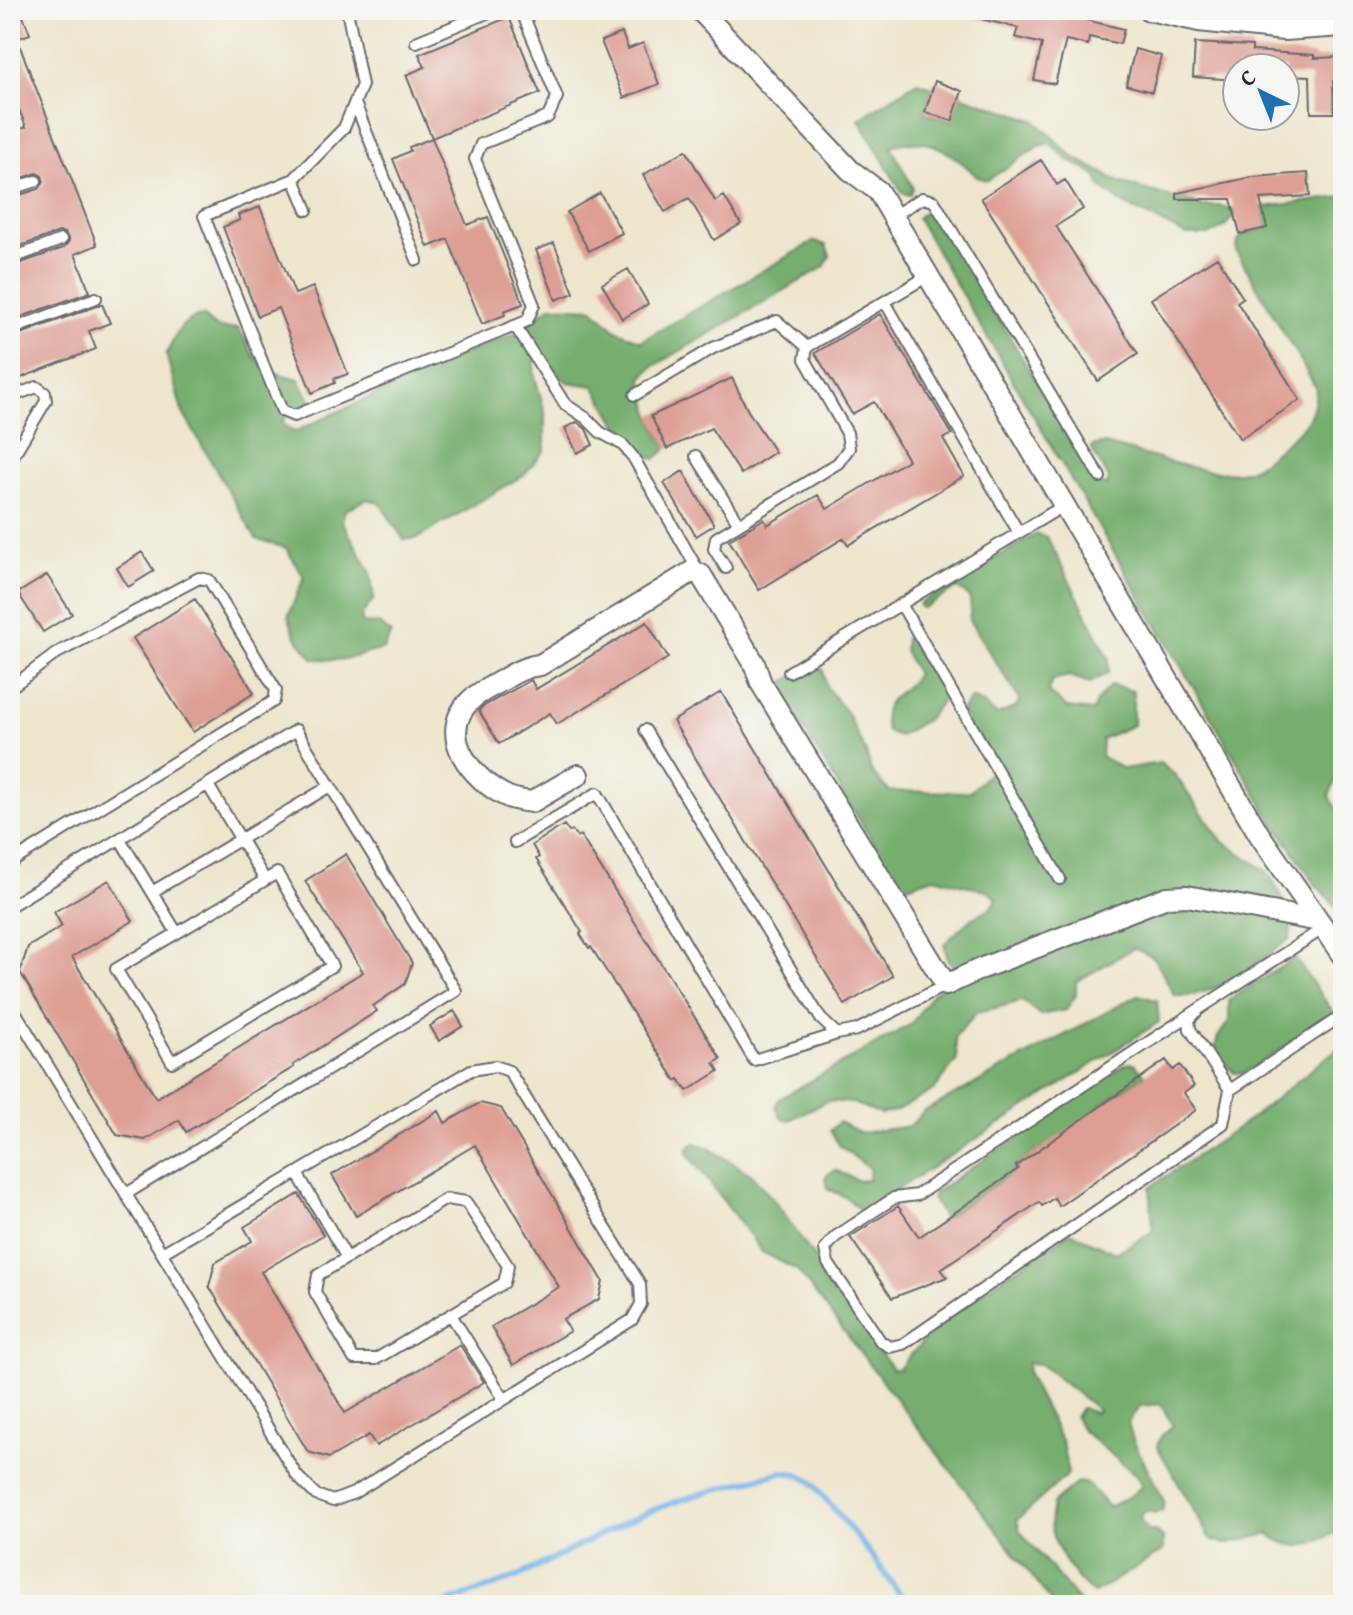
<svg xmlns="http://www.w3.org/2000/svg" width="1353" height="1615" font-family="'Gentium Book Plus',serif">
<rect width="100%" height="100%" fill="#f6f6f2"/>
<filter id="ink" filterUnits="userSpaceOnUse"><feTurbulence type="fractalNoise" baseFrequency=".0125" numOctaves="2"/><feDisplacementMap in="SourceGraphic" scale="16" xChannelSelector="R" yChannelSelector="G"/><feConvolveMatrix kernelMatrix="1 2 1 2 8 2 1 2 1" color-interpolation-filters="sRGB"/></filter>
<filter id="wash" filterUnits="userSpaceOnUse"><feTurbulence type="fractalNoise" baseFrequency=".006" numOctaves="4" result="noise"/><feDisplacementMap in="SourceGraphic" scale="32" xChannelSelector="R" yChannelSelector="G"/><feGaussianBlur stdDeviation="1.8" result="paint"/><feColorMatrix in="noise" values="0 0 0 0 0 0 0 0 0 0 0 0 0 0 0 0 0 1.4 0 .05"/><feComposite in="paint" operator="in"/></filter>
<g filter="url(#wash)">
<rect width="100%" height="100%" fill="#ede6cc"/>
<path fill="#75ae6d" stroke="#4c6854" stroke-width="2" d="M917,82L933,87L925,113L952,121L960,95L1034,120L1072,156L1119,182L1203,206H1221L1232,211L1343,197V763L1329,796L1343,819V914L1316,885L1268,814L917,218L925,211L936,213L1097,484L1107,486L1109,479L1091,448L1095,445L1105,444C1138,452 1214,479 1244,471C1258,468 1273,453 1284,444C1306,426 1315,416 1316,388L1236,251C1237,232 1250,232 1267,228L1235,215L1223,228L1209,235H1186L1120,202L1101,187L1096,175L1068,160L1050,143L1039,146L988,180C978,179 974,174 967,167C941,145 925,137 891,146L913,188L910,195L902,193L859,119Z
M814,241L826,245L830,256L824,267L651,368L642,378L651,416L667,449L655,459L633,450L594,386L567,382L546,362L535,360L534,373L545,413V450L524,475L418,538L404,540L380,503L367,499L345,510L342,521L370,571L374,599L362,615V623L379,624L391,633L384,649L343,660L314,659L296,637L288,616L304,577L286,548L256,539L182,411L166,354C177,335 180,319 203,316C214,329 222,330 238,328C245,337 251,354 258,361C268,372 285,375 299,379L312,404L304,412L287,413L282,423L294,432L480,347L519,332L541,313L552,306L592,308L616,330L641,341Z
M1036,534L1047,537L1109,658V672L1090,683L1069,676L1052,680L1048,692L1067,708L1093,711L1096,702L1111,685L1133,691V725L1102,739L1101,756L1123,769L1160,763L1175,775L1222,841L1268,872L1292,915L1290,939C1257,963 1217,998 1175,996L1154,958L1134,948L1076,982V995L1066,1010L1040,1015L1022,1001L976,1013L955,1037L957,1060L934,1090L896,1111L880,1114L853,1103L827,1101L789,1120L782,1119L776,1107L779,1099L911,1024L932,994L963,973L948,961L944,944L971,919L992,907L997,899L988,891L934,877L901,888L777,686L815,664L823,670L826,686L848,715L866,753L872,773L889,791L970,792L993,769L983,746L962,727V709L971,698L981,702L997,715L1016,707L1020,700L969,620C972,605 973,595 957,588L923,608L919,606L920,603Z
M910,635L946,696L927,719L900,736L887,732C877,697 900,699 917,674L904,651L905,638Z
M1295,958L1335,1015L1244,1073H1234L1221,1060L1215,1047L1218,1037L1229,1021V1000Z
M1138,995L1157,1000L1159,1022L862,1212L847,1198L827,1188L826,1176L835,1170L859,1181L868,1179L870,1169L840,1146L830,1131L839,1122L860,1133L910,1126L923,1112Z
M1343,1044V1529C1313,1543 1298,1556 1269,1534L1225,1544L1210,1539L1157,1446L1161,1436L1173,1425L1160,1404L1140,1406L1128,1422L1133,1440L1165,1503L1162,1511L1156,1513L1146,1511L1141,1515V1522L1148,1531H1155L1163,1538V1551L1094,1593C1076,1582 1056,1550 1051,1529C1049,1522 1052,1511 1053,1503L1078,1482L1088,1484L1108,1507L1129,1497L1142,1486L1136,1475L1082,1430L1075,1417L1081,1408L1095,1413L1098,1410L1040,1364L1027,1363L1028,1375L1062,1442L1068,1474L1017,1520L1020,1531L1082,1605H1054L797,1270L762,1252L688,1154V1147L695,1143L707,1147L752,1175L777,1204L892,1369H899C943,1312 1011,1274 1070,1232L1116,1253L1153,1231L1150,1187L1244,1124Z
M1134,1063L1145,1075L1102,1104L1103,1107L1016,1166L1018,1169L944,1219L932,1198L934,1193L1126,1064Z"/>
<g fill="none" stroke-linecap="round" stroke-linejoin="round">
<path stroke="#74b2e7" stroke-width="6" d="M443,1605C467,1593 492,1588 516,1577C557,1558 596,1536 637,1517C683,1496 734,1485 782,1472L798,1474L812,1482L869,1552L908,1605"/>
</g>
<g id="blocks">
<path fill="#dd9e93" d="M970,10H1043L1124,29L1120,44L1089,37L1088,45L1066,40L1055,84L1034,80L1042,44L1015,37L1018,28L969,16Z
M23,16L30,34L17,39L97,245L75,254L90,292L10,321V267L64,248L69,241L65,233L59,232L10,250V198L39,189L44,182L42,176L37,173L10,182V133L26,127L14,97L10,98V21Z
M509,17L540,93L432,138L406,75L425,67L419,54Z
M622,33L628,49L643,43L659,84L624,98L601,41Z
M1195,43L1252,46V51L1314,55V58L1343,57V80L1333,81L1334,113H1311L1310,76L1285,75V68H1237V80L1193,77Z
M1135,49L1161,56L1152,92L1126,85Z
M935,81L962,91L952,121L925,112Z
M432,138L467,225L488,217L523,304L504,311L505,315L482,324L448,239L428,247L393,159L410,151L409,147Z
M686,150L715,201L724,196L741,224L714,240L689,198L665,212L643,175Z
M1041,160L1057,185L1065,180L1083,209L1056,226L1138,354L1098,381L981,198Z
M1308,173L1310,196L1260,199L1267,228L1240,234L1231,199H1177V193L1252,177Z
M600,193L622,233L589,251L567,212Z
M260,207L295,294L313,287L348,374L334,379L335,383L312,393L278,308L258,316L223,227L240,220L238,215Z
M554,243L574,293L556,300L536,250Z
M1217,257L1243,298L1237,302L1300,400L1240,439L1151,299Z
M628,269L648,304L622,319L602,284Z
M102,304L110,323L89,331L96,349L10,382V338Z
M880,314L952,434L943,439L964,476L848,545L844,538L759,590L729,540L764,519L767,525L818,495L827,509L908,460L874,402L852,414L815,353Z
M732,378L748,411L775,452L741,474L711,428L667,449L651,416Z
M577,422L586,429L593,445L577,453L565,428Z
M683,471L714,525L696,536L664,483Z
M142,552L154,571L128,587L117,568Z
M47,575L72,614L43,632L18,593Z
M195,599L254,693L193,732L133,638Z
M647,622L668,658L557,724L550,713L499,744L479,711L482,707L531,680L536,689Z
M721,692L893,976L845,1005L673,721Z
M564,825L569,832L572,830L577,837L580,835L721,1059L714,1063L719,1071L687,1091L679,1079L676,1081L591,947L589,948L580,934L582,932L536,859L539,857L532,845Z
M346,854L412,963L405,984L373,1006L377,1011L293,1065L294,1067L186,1132L179,1120L145,1140L117,1135L20,972L28,947L62,926L54,912L109,880L133,921L72,957L156,1098L363,972L305,881Z
M454,1011L463,1026L439,1041L430,1026Z
M1166,1060L1173,1070L1180,1065L1194,1086L1184,1093L1196,1110L1059,1206L1054,1198L1042,1206L1039,1202L941,1269L947,1277L892,1298L850,1237L898,1206L919,1237L1018,1169L1016,1166Z
M480,1103L501,1108L603,1281L599,1299L563,1319L570,1331L513,1365L491,1327L559,1287L475,1145L356,1216L332,1175L439,1111L445,1123Z
M299,1194L323,1235L261,1272L345,1413L460,1345L484,1382L376,1446L369,1435L329,1458L308,1452L209,1286L215,1263L252,1241L244,1227Z"/>
</g>
</g>
<g filter="url(#ink)">
<use href="#blocks" fill-opacity="0" stroke="#69676e" stroke-width="2"/>
<g fill="none" stroke-linecap="round" stroke-linejoin="round">
<g stroke="#69676e" stroke-width="14">
<path id="lane" d="M347,10L362,85L344,128L294,179L204,216L282,411L294,416L527,321L534,305L475,159L481,144L548,117L557,97L521,10
M416,42L494,10
M355,103L417,260
M294,179L307,210
M10,190L36,181
M893,216L922,198L934,201L1100,477
M10,259L61,240
M885,302L1019,533
M515,326L565,404L586,418L600,432L623,445L633,457L698,570
M10,330L96,298
M635,395L713,348L777,321L807,347
M10,397L37,387L45,393L46,401L10,461
M696,456L739,524
M726,568L714,549L716,538L838,463L849,448L847,433L805,359L807,347L928,276
M901,604L1060,879
M789,672L1063,506
M10,688L57,653L199,578L209,580L276,690L274,701L10,863
M645,730L821,1019L837,1034L857,1030L946,985
M208,785L265,880
M120,839L177,933L116,969L172,1062L332,966L277,873L177,933
M515,842L597,793L754,1060L837,1034
M152,892L330,786
M10,906L296,730L456,991L126,1194
M10,1003L297,1476L316,1495L333,1501L354,1493L632,1320L641,1304L640,1284L509,1071L495,1066L471,1070L162,1253
M1199,1009L917,1195L894,1198L835,1237L825,1249L828,1263L881,1342L890,1347L903,1344L1223,1124L1230,1090L1190,1029L1189,1020L1199,1009L1324,928
M1230,1090L1343,1015
M297,1173L347,1258
M446,1199L466,1202L508,1266L504,1283L376,1359H354L315,1292L318,1275Z
M451,1315L504,1399"/>
</g>
<g stroke="#69676e" stroke-width="24">
<path id="street" d="M700,10L850,170L878,191L1259,834L1343,956
M1149,10L1199,21L1284,30L1343,26
M1284,30L1290,10
M578,775L532,802C524,801 515,800 508,797C472,780 433,733 473,698C479,693 487,689 494,685C510,676 521,667 540,665L693,571L701,575L754,663L761,683L946,985L980,969L1167,897L1187,896L1319,921"/>
</g>
<use href="#lane" stroke="#fff" stroke-width="10"/>
<use href="#street" stroke="#fff" stroke-width="20"/>
</g>
</g>
<rect width="1353" height="1615" fill="none" stroke="#f6f6f2" stroke-width="40"/>
<g transform="translate(1261 92) rotate(317)"><circle r="38" fill="#f6f6f2" stroke="#a1a1a9" stroke-width="2"/>
<path d="M0-6L14 30L0 20L-14 30Z" fill="#1f6fb2"/>
<text y="-12" font-size="22" font-weight="bold" text-anchor="middle" fill="#22223b">С</text>
</g>
</svg>
